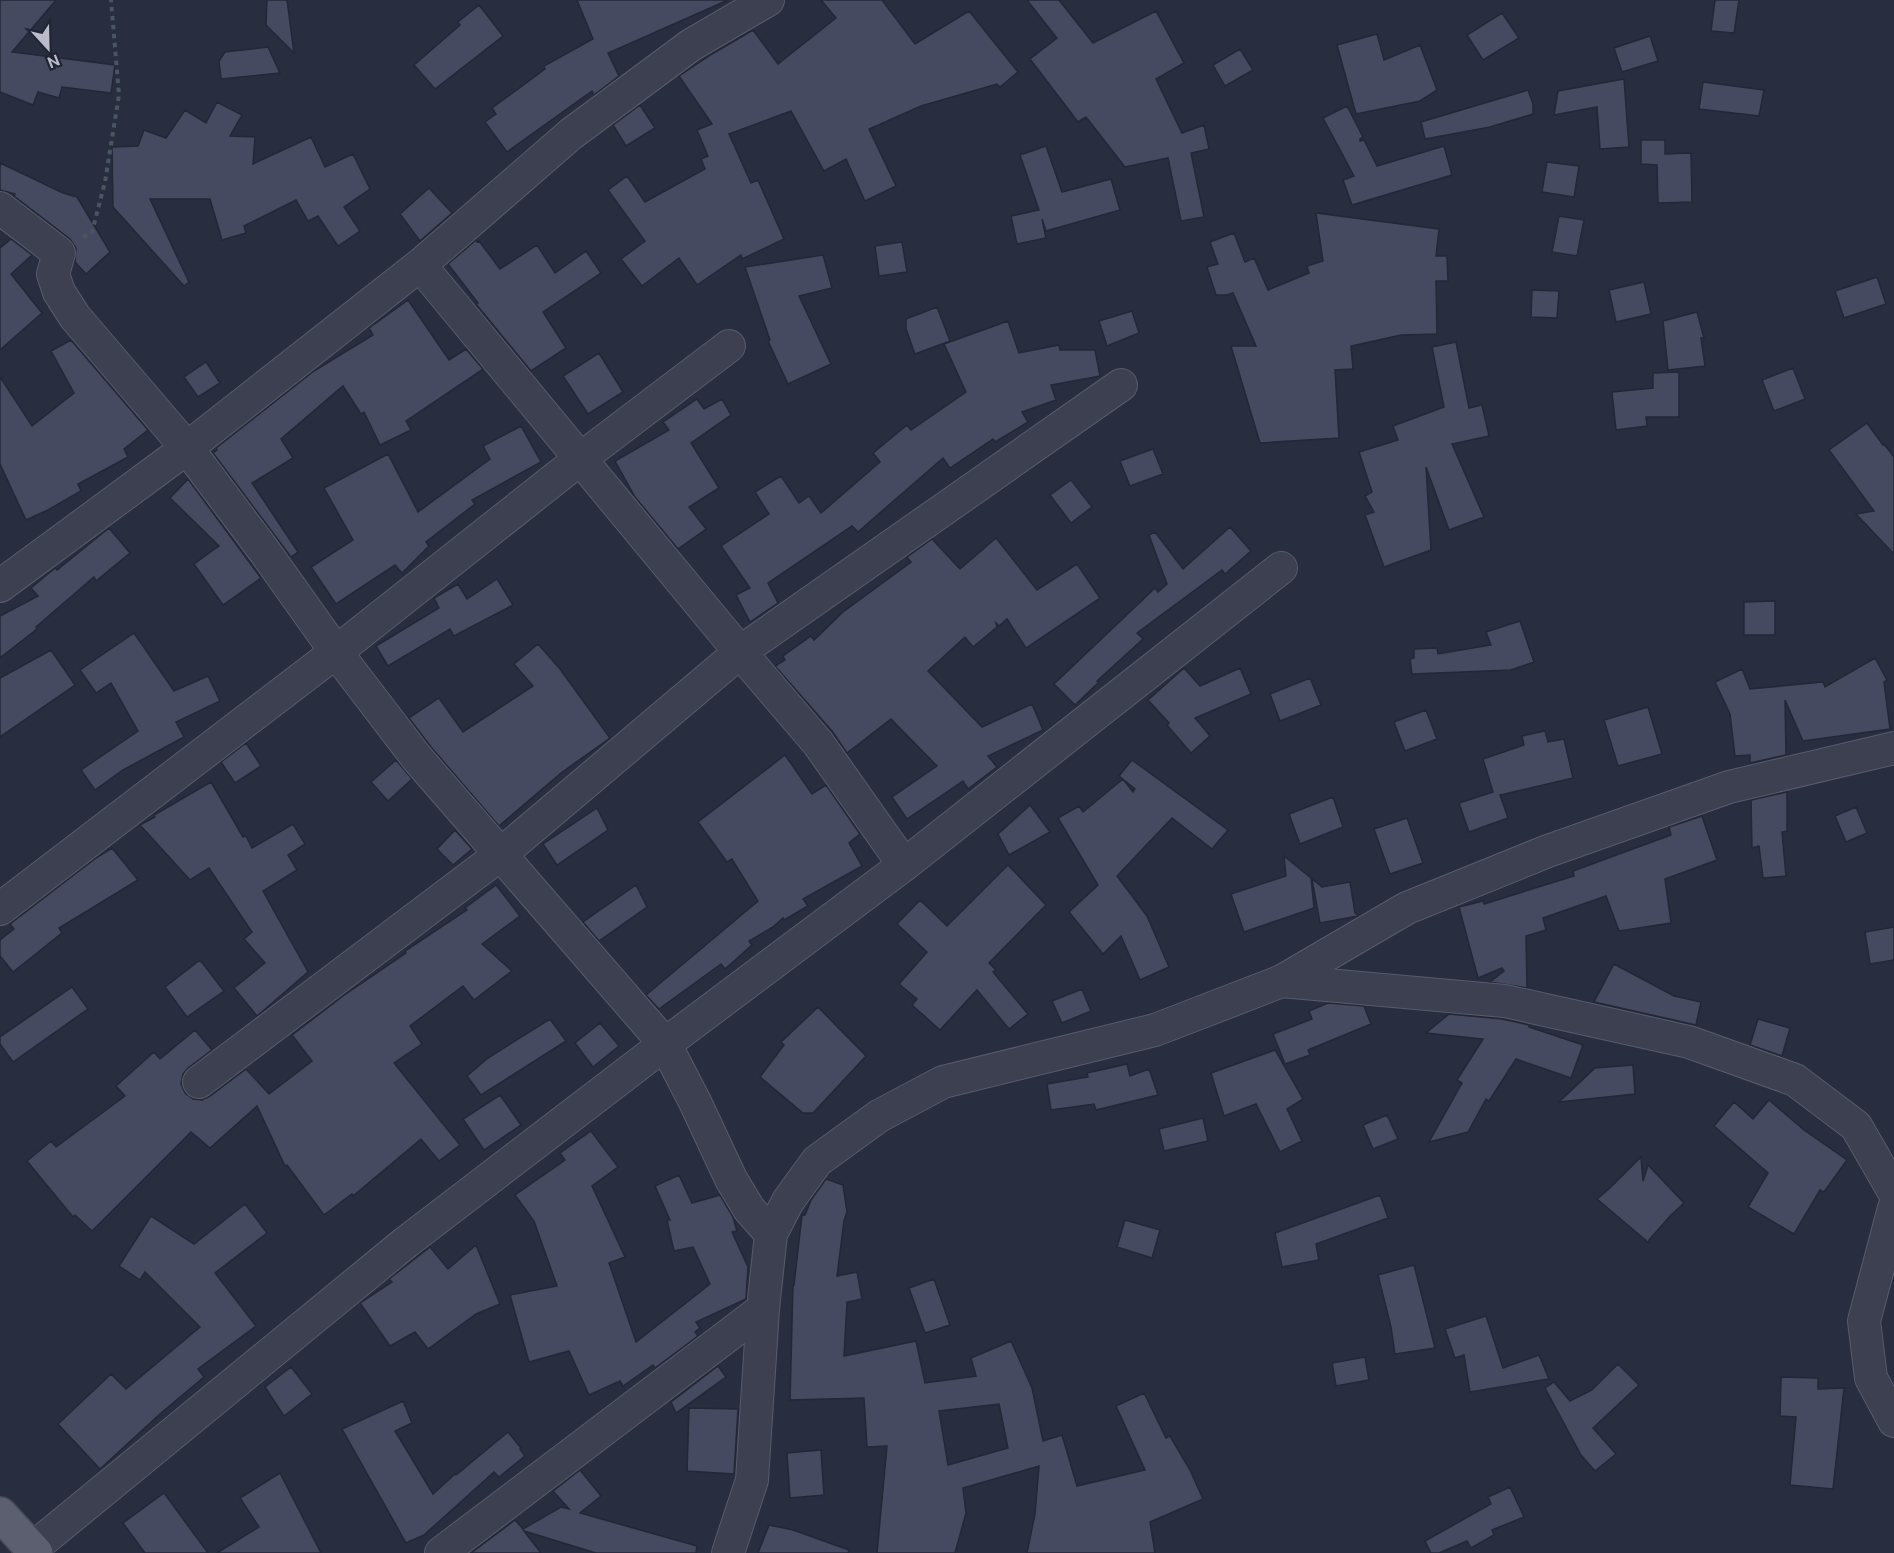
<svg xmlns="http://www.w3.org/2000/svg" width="1894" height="1553" font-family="Ubuntu,sans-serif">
<rect width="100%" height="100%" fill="#292d40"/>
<path fill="#454a60" stroke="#232737" stroke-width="1.5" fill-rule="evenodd" d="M0,0H56L12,52L115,65L111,93L62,87L59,98L38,92L33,105L0,92Z
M267,0H287L294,53L266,25Z
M577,0H728L608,53L619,76L594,95L592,91L507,152L485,122L496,114L492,108L545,69L544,66L593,39Z
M821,0H882L915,44L969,11L1018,72L1000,87L997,84L921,106L869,129L896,186L865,201L846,159L824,171L791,111L729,134L751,183L758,180L784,239L742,259L741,255L697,285L679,258L642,286L621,259L645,241L608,190L627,176L645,202L705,169L701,159L708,156L697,130L712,124L679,76L712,54L753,30L778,64L836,18Z
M1027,0H1059L1093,43L1156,11L1184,63L1156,79L1182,133L1204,125L1209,149L1191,153L1204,217L1181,221L1168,158L1125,167L1086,117L1078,122L1030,59L1057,38Z
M1715,0H1739L1734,33L1711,31Z
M479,5L503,36L435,89L414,65L460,25L458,22Z
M1502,13L1519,38L1483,60L1467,35Z
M1377,34L1384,60L1420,45L1437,90L1420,101L1356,114L1337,45Z
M1650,36L1658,61L1622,72L1614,48Z
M268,47L280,73L221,79L219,61L225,52Z
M1240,49L1253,70L1225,86L1213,65Z
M1624,79L1629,147L1600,149L1597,107L1554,115L1558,91Z
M1703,82L1764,90L1759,116L1699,109Z
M1528,90L1533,104V114L1490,127L1425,139L1421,122Z
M217,102L242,115L230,136L255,137L253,164L311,137L325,167L353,154L370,189L344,207L360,231L338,246L318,216L308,221L296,200L244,226L246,233L222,240L210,199H150L189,282L184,286L113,207L112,147L138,146L144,130L166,138L185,110L206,123Z
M640,105L655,128L626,146L613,125Z
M1347,106L1363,137L1360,139V141L1364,140L1377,166L1444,146L1452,175L1352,205L1343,180L1354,176L1323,118Z
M1641,140H1665V154L1691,153L1692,202L1658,203L1657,165L1641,164Z
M1046,146L1062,192L1111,179L1120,210L1046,231L1042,219L1046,238L1017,244L1011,216L1039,210L1020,155Z
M1547,162L1579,166L1574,197L1542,192Z
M0,163L63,193L77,197L110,252L86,274L75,262L76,248L70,239L14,196L15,194L0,190Z
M429,188L452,213L420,241L400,214Z
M1316,213L1439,229L1436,256H1447L1448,281H1436L1437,334L1401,335L1351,346L1353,369L1335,370L1339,438L1260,443L1231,346H1256L1233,293L1227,295H1216L1207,267L1218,264L1210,242L1234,233L1245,262L1254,258L1268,290L1309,273L1307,266L1323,261Z
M1559,216L1584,220L1577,256L1552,252Z
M11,239L32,255L11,274L42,313L0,350V248Z
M476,240L477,242L479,241L500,269L537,245L555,273L586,251L601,273L543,312L566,348L531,371L476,304L478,303L448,264Z
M902,242L907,272L879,276L875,246Z
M823,255L832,288L799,296L831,364L788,384L768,341L770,340L745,267Z
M1877,277L1886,304L1844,318L1835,291Z
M1644,282L1651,314L1616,322L1609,290Z
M1532,290L1559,291L1557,318L1531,317Z
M408,300L449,360L466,349L483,369L406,421L411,430L380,445L364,412L361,414L343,386L281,439L293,458L252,483L298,552L291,557L213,453L217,450L216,448L314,371L373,335L369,328Z
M937,307L950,341L915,354L906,329V319Z
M1132,311L1139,333L1107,346L1099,321Z
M1697,312L1704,338H1701L1705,366L1668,370L1663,321Z
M1008,321L1019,353L1059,345L1060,350H1095L1100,376L1051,385L1056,400L1022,412L1028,422L995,442L993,439L950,468L943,458L858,532L852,526L768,583L778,603L750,622L736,595L750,588L721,546L769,514L755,492L781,476L799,503L809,496L821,513L880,462L873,453L907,425L911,430L966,392L944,344Z
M71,340L148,430L124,449L128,457L78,484L81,491L48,510L26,520L0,464V377L32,426L74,393L51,351Z
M1456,342L1469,408L1482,405L1489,436L1452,444L1484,517L1449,530L1426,467L1431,550L1384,567L1365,515L1374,512L1365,496L1372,492L1359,452L1398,440L1393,426L1444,407L1432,347Z
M599,353L623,392L588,414L563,376Z
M206,362L220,383L198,397L184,377Z
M1793,368L1805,399L1774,411L1762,380Z
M1679,372V417H1646L1647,426L1616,430L1612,392L1653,388V373Z
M697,399L704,409L722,399L731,415L691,443L719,488L689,507L706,529L678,549L635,497L615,461L669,430L663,422Z
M1867,423L1883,445L1884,444L1894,457V554L1856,514L1874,511L1829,450Z
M521,426L541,462L472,500L475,504L426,542L429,546L402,573L395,565L336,604L311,567L353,540L324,488L388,454L418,512L490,459L483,446Z
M1153,449L1163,474L1130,486L1120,461Z
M188,479L261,578L223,605L194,564L219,546L170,498Z
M1071,480L1092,507L1071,523L1050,495Z
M1230,527L1251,551L1225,574L1222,570L1137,633L1143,639L1097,681L1099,682L1075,705L1054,684L1155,588L1158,592L1167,584L1149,535L1155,532L1183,569Z
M109,528L130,553L96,581L94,577L36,627L37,629L0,658V616L38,596L31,588L55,568L57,570Z
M996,538L1037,590L1077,564L1100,598L1026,648L1007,619L999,626L996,623L997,627L973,647L965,637L928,671L982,727L1032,704L1043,730L988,756L997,767L968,789L963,781L907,819L892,797L937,766L891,719L847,753L832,731L775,666L785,660L783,656L811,636L814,640L843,612L911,562L907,557L932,539L960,569Z
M497,579L513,605L454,636L450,629L388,666L376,646L439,608L434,598L458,584L467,599Z
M1775,601V635H1744V602Z
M1520,621L1534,662L1511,670L1412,674L1410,659L1414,658V649L1437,648L1438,654L1491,645L1486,632Z
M134,633L174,691L208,676L220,701L176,722L184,737L123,770L95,790L81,770L138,731L111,683L96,693L80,670Z
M538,644L560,669L610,738L561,773L499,826L431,747L409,718L439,698L463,732L533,686L514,664Z
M51,650L75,685L0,737V678Z
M1875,658L1887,680L1884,682L1890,729L1803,741L1785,700L1786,755L1750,763V755L1735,756L1730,714L1715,682L1742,669L1750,689L1823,682L1825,687Z
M1184,668L1200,686L1240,668L1251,694L1195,718L1210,736L1191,753L1167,725L1169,723L1148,700Z
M1310,678L1321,705L1280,721L1270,694Z
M1648,707L1662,754L1618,766L1604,720Z
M1426,710L1437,739L1405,751L1394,722Z
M1545,731L1548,742L1564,739L1573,778L1500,795L1508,818L1469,832L1459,803L1493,792L1483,759L1524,745L1522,736Z
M246,743L261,766L235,783L221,762Z
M785,755L812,794L826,785L860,834L849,843L862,866L803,899L808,906L784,920L783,918L773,927L749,941L752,945L725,969L721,964L659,1009L646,995L758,901L732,859L727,862L698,822Z
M396,760L412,779L388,801L371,782Z
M1132,760L1228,830L1212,849L1172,818L1117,876L1147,916L1169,967L1140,980L1121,936L1103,954L1069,912L1098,885L1058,818L1079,806L1083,812L1123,779L1133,792L1135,789L1119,776Z
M211,782L243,837L246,836L252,848L293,824L305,844L288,855L297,870L263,891L308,972L257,1016L234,988L265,963L244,939L252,932L209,868L190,880L140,825L155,817L154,815Z
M1787,792V831L1782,832L1786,876L1763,878L1759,846L1752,848L1751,800Z
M1333,797L1343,827L1300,844L1289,814Z
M1030,805L1050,832L1009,855L998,834Z
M1856,807L1867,833L1846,842L1835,816Z
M597,808L608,830L557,865L543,844Z
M1702,816L1717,860L1665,879L1671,923L1619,931L1606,896L1543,918L1546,930L1526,936L1527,988L1490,982L1504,971L1502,968L1478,978L1459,907L1483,901L1484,904L1574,876L1573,871L1671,835L1669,827Z
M1407,818L1423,863L1390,874L1374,829Z
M455,830L472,849L453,865L437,849Z
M112,848L138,880L59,928L62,933L13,972L0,956V940L14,929L10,924L96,858Z
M1284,856L1311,878L1314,908L1244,932L1231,894L1286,876Z
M1008,865L1046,905L989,963L996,970L993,972L1028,1014L1009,1029L977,990L940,1030L912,1005L917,999L899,984L927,952L897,924L920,900L947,926Z
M1312,879L1322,887L1350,882L1355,913L1358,916L1320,923Z
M496,885L520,916L482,944L512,971L474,1000L463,986L410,1026L422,1044L394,1063L460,1145L439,1161L421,1139L353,1196L352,1194L324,1215L287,1165L285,1166L257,1106L210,1148L191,1132L92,1231L75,1215L73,1217L27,1161L51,1141L56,1147L125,1096L116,1086L154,1052L160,1059L195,1030L212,1050L188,1068L183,1074L181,1084L185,1093L193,1099L202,1100L210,1096L246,1069L269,1094L312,1061L292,1035L343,996L406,953L405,951L467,910L465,908Z
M636,885L647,907L599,941L583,922Z
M1894,927V960L1870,964L1865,932Z
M200,960L224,991L187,1017L165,987Z
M1614,964L1674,996L1701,1002L1696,1025L1594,1002Z
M72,987L88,1009L13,1062L0,1044V1037Z
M1082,989L1091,1011L1062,1023L1052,1001Z
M1328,1003L1364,1006L1371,1024L1308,1050L1310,1055L1285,1064L1273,1034L1312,1019L1309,1011Z
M818,1007L866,1056L813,1113H803L760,1077L784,1045L781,1042Z
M1449,1014L1502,1019L1529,1025V1027L1583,1045L1571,1078L1516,1059L1489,1101L1486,1099L1468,1132L1429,1142L1462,1083L1457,1080L1483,1039L1426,1033Z
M550,1019L566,1041L481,1095L467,1076L488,1058Z
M1758,1019L1790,1028L1782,1056L1750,1045Z
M600,1023L619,1046L593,1067L575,1043Z
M1275,1050L1303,1099L1287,1109L1302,1141L1280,1152L1256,1104L1224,1116L1211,1073Z
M1127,1064L1130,1076L1149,1069L1158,1095L1096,1110L1094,1104L1051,1110L1047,1084L1088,1077L1087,1073Z
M1633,1065L1635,1094L1559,1102L1595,1068Z
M500,1095L521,1125L484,1150L463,1119Z
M1769,1100L1804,1130L1847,1160L1824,1192L1820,1190L1794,1234L1748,1207L1768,1173L1714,1126L1734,1102L1753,1119Z
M1387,1115L1398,1139L1373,1149L1363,1125Z
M1203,1118L1208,1141L1164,1151L1159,1129Z
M591,1131L618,1167L592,1186L625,1257L609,1263L636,1342L710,1284L693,1247L674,1251L667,1220H670L655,1186L679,1175L692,1203L720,1195L733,1217L737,1231L732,1232L748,1267L746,1299L696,1322L700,1328L695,1332L698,1336L655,1368L653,1365L623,1386L620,1381L589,1395L569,1351L529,1362L510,1295L557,1286L534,1221L515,1195L565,1160L560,1153Z
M1641,1157L1643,1181L1648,1165L1684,1203L1670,1216L1649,1240V1243L1597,1199L1609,1189Z
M826,1179L843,1185L847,1212L844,1221L837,1276L857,1272L862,1299L847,1302L844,1356L916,1341L925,1383L976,1376L971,1358L1011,1341L1032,1388L1043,1441L1062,1435L1077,1486L1145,1470L1116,1406L1144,1393L1166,1438L1170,1436L1190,1470L1203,1499L1150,1522L1155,1553H1027L1035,1514L1039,1466L963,1488L966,1513L955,1553H877L887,1446L867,1447L864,1398L790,1400L793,1285H794L802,1215H805L811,1200ZM999,1404L1008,1448L948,1465L939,1411Z
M1380,1195L1388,1218L1316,1244L1319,1260L1282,1267L1275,1233Z
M245,1204L267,1233L215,1273L256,1326L198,1369L204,1377L161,1413L100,1469L58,1424L111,1374L126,1389L200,1327L145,1272L140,1280L119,1266L151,1216L194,1244Z
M1125,1220L1160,1230L1152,1258L1117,1247Z
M476,1245L500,1304L476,1314L428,1349L415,1332L390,1346L360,1303L392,1282L389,1279L430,1247L448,1269Z
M1414,1265L1435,1348L1395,1354L1391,1327L1378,1275Z
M934,1279L950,1325L925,1333L909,1288Z
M1486,1316L1503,1368L1539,1355L1549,1379L1470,1392L1464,1355L1455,1358L1445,1329Z
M1365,1357L1369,1380L1336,1386L1332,1363Z
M1618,1364L1639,1385L1593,1428L1616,1454L1595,1471L1581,1455L1545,1388L1554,1382L1570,1401L1592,1390Z
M718,1366L726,1377L676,1413L671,1402Z
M291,1367L312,1394L284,1416L265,1387Z
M1781,1377L1818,1378V1389L1844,1388L1833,1489L1790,1485L1796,1417L1780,1416Z
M403,1401L412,1423L395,1431L433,1494L455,1474L456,1475L508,1432L521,1448L520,1449L525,1456L499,1477L494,1472L424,1535L406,1543L342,1429Z
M689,1408L738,1409L734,1474L687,1471Z
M821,1450L824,1495L790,1498L787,1453Z
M580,1470L601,1496L580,1513L697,1546L696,1553H596L524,1531L541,1553H471L515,1520L523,1529L561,1507L569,1509L553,1491Z
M280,1473L321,1553H217L259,1527L240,1498Z
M1510,1487L1524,1517L1492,1530L1494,1535L1471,1548L1467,1541L1439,1553H1431L1425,1541L1491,1504L1488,1497Z
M164,1493L208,1553H145L123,1523Z
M769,1525L793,1530L849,1550L848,1553H758Z"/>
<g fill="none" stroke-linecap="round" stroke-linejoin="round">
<g stroke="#585b6a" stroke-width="34">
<path id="minor" d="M0,208L59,253L53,274L59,292L75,317L187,448L265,552L336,652L417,758L665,1044L695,1102L731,1179L749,1209L771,1234
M420,265L740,652L818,743L904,865
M0,586L187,448L420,265L571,134L691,45L768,0
M0,909L336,652L580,459L729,346
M1282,981L1505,1001L1689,1042L1795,1080L1856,1126L1894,1192
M199,1082L501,854L740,652L1121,385
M1894,1208L1864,1321L1871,1378L1894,1421
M32,1549L405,1243L665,1044L904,865L1281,568
M441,1553L763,1309
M728,1553L752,1480L763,1309L771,1234L788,1201L817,1161L879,1116L943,1082L1155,1030L1282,981L1407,908L1548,851L1729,787L1894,748"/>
</g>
<g stroke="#474959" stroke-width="36">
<path id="major" d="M0,1514L36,1553"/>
</g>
<path stroke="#49565e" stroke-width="4" stroke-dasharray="4.5 4.5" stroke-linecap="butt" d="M83,237L92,232L105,182L119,95L111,0"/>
<use href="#minor" stroke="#3d4050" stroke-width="32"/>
<use href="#major" stroke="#5b5f70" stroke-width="33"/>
</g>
<g transform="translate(48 48) rotate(158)" stroke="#212535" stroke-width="4.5" paint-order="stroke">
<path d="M0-4.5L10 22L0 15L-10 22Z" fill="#babcca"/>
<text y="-9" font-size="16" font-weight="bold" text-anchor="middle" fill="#babcca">N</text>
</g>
</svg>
